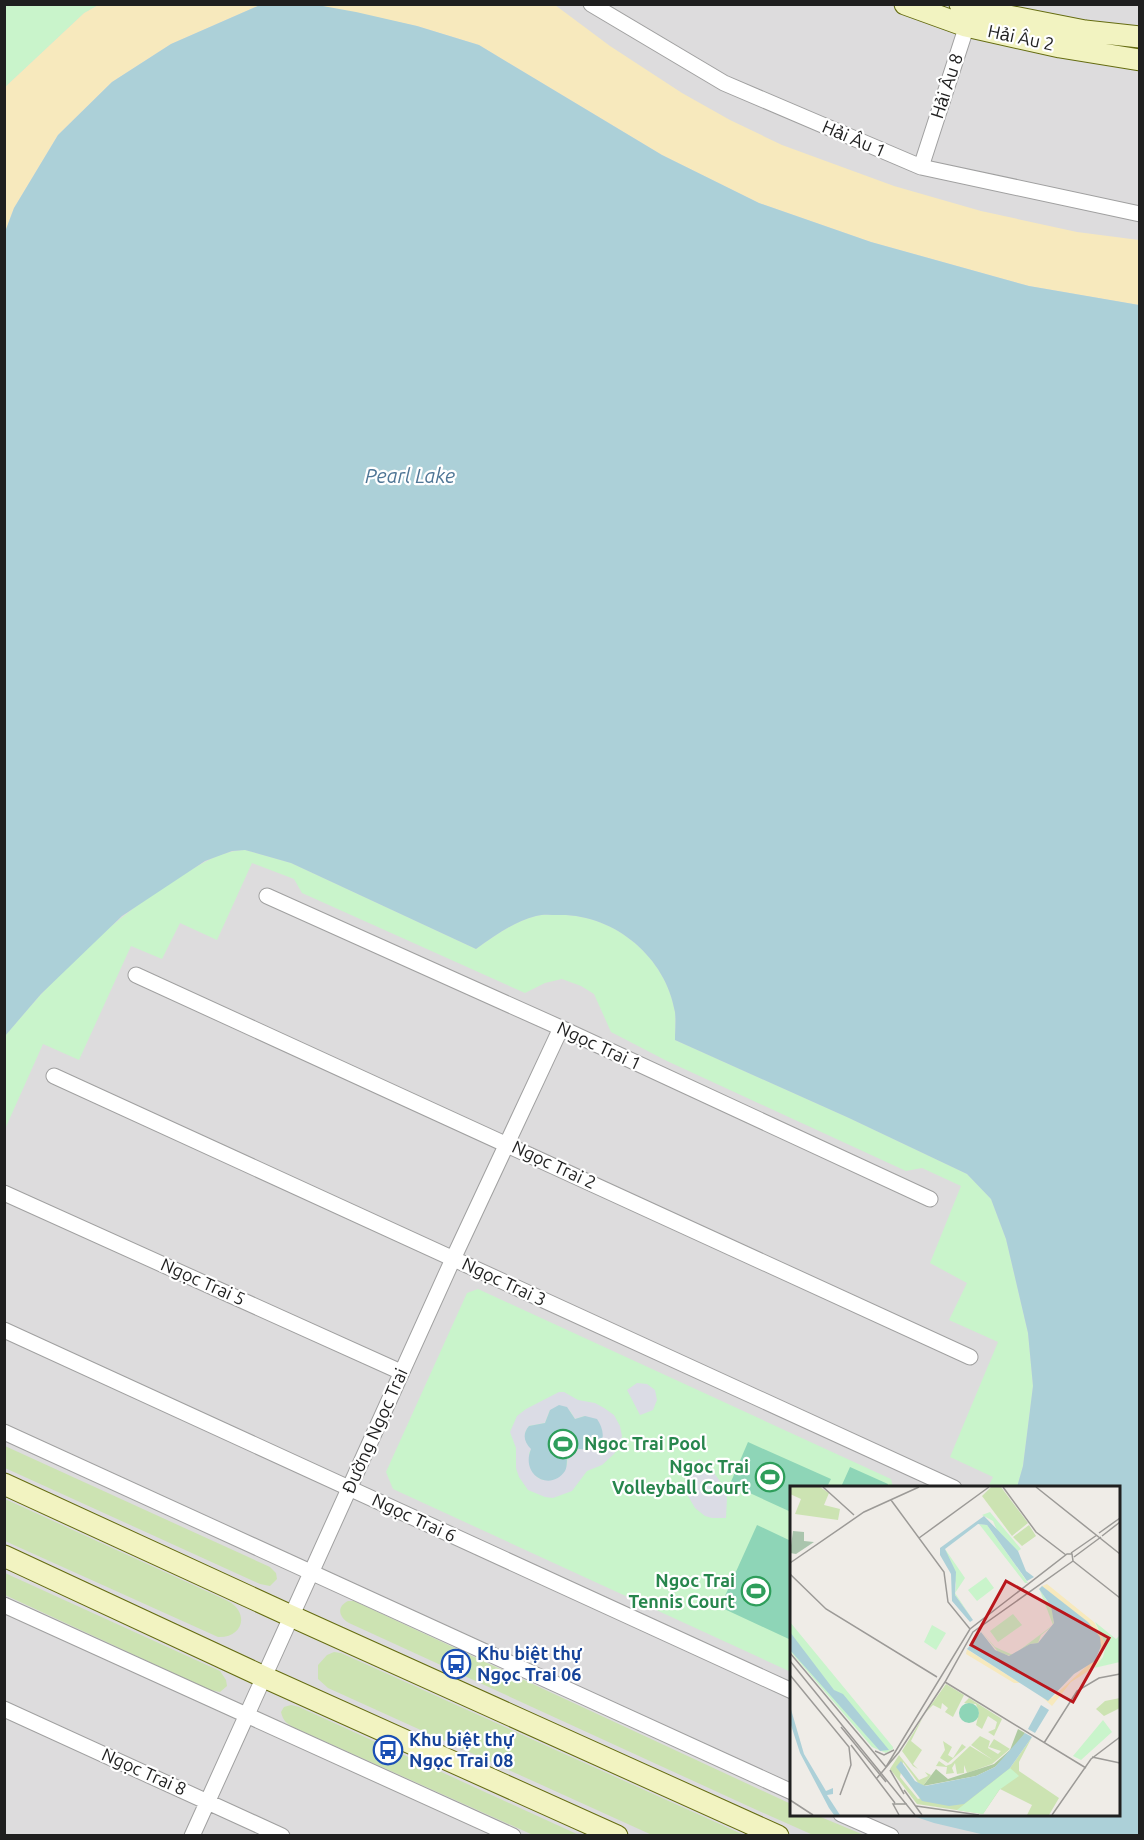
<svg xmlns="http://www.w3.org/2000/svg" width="1144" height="1840" font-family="Ubuntu,sans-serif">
<rect width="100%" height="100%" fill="#efece7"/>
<path fill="#dddcdd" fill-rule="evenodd" d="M5,5H1139V1835L5,1836ZM792,1488H1118V1814H792Z"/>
<path fill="#cce3b2" d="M5,1446L270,1567L276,1573L277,1579L270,1586L260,1584L5,1468Z
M5,1499L228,1601C250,1613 243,1638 218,1637L5,1541Z
M5,1573L220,1671L226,1680L227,1686L220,1692L210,1690L5,1595Z
M348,1601H354L791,1804L792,1814L816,1815L864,1835H813L748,1806L349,1623C339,1617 336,1607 348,1601Z
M334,1652L341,1653L744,1835H652L328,1688L318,1679V1665L327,1655Z
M291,1705L299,1707L579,1835H533L295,1728C287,1724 283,1721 281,1712L284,1707Z"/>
<path fill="#f7e9bd" d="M98,5H260L171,44L112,82L58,135L14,208L5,232V87L84,13Z
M317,5H555L610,46L682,93L730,120L782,145L894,186L981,211L1077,232L1139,240V305L1029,286L871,242L759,203L662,155L479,45L417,26Z"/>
<path fill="#c9f4cb" d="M5,4H98V5L84,13L5,87Z
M245,850L291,863L476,949C496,935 513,922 536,916C543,914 551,915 559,915C614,914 666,957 675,1012C676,1021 675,1031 675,1040L849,1118L967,1174L991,1199L1006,1239L1028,1333L1033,1386L1023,1466L1017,1487H988L993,1477L950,1457L998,1342L949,1320L967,1283L930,1263L961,1186L922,1168L906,1171L667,1061L611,1032L594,994L581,986L562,979L545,983L525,993L302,893L294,879L252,863L217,940L180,923L162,959L131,946L79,1060L43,1044L5,1129V1036C56,975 109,920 178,878C199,865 220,851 245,850Z
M478,1289L891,1479L893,1487L792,1488L791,1672L393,1489L386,1472L467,1293Z"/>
<path fill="#8ed5b7" d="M748,1442L831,1479L827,1487L792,1488L791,1512L730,1484Z
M850,1467L888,1484L887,1487H841Z
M757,1525L791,1541V1640L720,1607Z"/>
<path fill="#dbdce5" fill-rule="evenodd" d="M637,1383L647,1384L655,1390L657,1400L653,1410L643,1414L640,1415L627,1390Z
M559,1392H564L578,1400L595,1403L604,1408L614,1415L620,1426L622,1436L620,1446L614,1454L602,1465L587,1471L572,1491L553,1498L545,1497L528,1490L519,1477L516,1468V1448L510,1432L517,1416L526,1409ZM550,1410L570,1411L575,1419L585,1416L582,1449L577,1448L568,1452L567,1465L550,1480H543L537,1477L529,1453L532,1449L525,1433L529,1426L545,1423Z
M699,1459L712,1470L724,1487L727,1498L726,1518H712L705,1516L695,1508L688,1496V1475Z"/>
<path fill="#acd0d8" d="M260,5H317L356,12L417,26L479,45L662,155L759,203L871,242L1029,286L1139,305V1835H985L934,1823L910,1815L1118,1814V1488L1017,1487L1023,1466L1033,1386L1028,1333L1006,1239L991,1199L967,1174L849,1118L675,1040C675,1031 676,1021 675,1012C666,957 614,914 559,915C551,915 543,914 536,916C513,922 496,935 476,949L291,863L245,850L232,851L205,861L122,916L41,994L5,1036V232L14,208L58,135L112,82L171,44Z
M559,1405L567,1407L575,1419L585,1416L597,1419C604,1429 607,1444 592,1449C582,1452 579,1445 568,1452C566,1458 568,1466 565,1471C551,1492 520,1476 531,1449C524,1442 522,1434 529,1426L545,1423L550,1410Z"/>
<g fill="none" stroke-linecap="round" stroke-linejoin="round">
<g stroke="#a0a0a0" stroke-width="17">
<path id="street" d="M591,4L724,83L921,167L1140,214
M921,167L969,19
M267,896L561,1028L930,1199
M136,975L970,1357
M54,1076L954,1488
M4,1193L401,1372
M4,1330L792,1691
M4,1432L792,1792
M4,1605L513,1836
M4,1709L282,1836
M841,1814L891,1836
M192,1836L453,1259L561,1028"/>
</g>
<g stroke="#656c11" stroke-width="23">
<path id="secondary" d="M905,4L966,26L1060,47L1140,60
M960,4L972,9L1085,31L1140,37
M4,1484L291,1616L778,1836
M4,1556L264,1677L617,1836"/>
</g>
<use href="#street" stroke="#fff" stroke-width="15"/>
<use href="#secondary" stroke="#f2f3c1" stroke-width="21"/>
</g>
<defs>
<g id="stadium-ring" transform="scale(1.5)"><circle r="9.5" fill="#fff" stroke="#2e9e5b" stroke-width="1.5"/><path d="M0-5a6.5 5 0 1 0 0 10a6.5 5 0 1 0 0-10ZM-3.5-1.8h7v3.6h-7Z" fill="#2e9e5b"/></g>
<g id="bus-ring" transform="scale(1.5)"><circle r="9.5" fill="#fff" stroke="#1a4fb4" stroke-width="1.5"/><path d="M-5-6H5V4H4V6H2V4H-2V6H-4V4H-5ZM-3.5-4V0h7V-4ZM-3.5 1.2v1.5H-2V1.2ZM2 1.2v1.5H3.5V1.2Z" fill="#1a4fb4"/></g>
</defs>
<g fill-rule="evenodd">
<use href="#stadium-ring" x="563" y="1444"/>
<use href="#stadium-ring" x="770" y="1477"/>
<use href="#stadium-ring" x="756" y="1591"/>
<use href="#bus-ring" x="456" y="1664"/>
<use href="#bus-ring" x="388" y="1750"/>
</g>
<g text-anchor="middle" stroke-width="4.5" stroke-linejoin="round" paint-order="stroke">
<g font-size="18" fill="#1f1f1f" stroke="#fff">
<text transform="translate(1021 38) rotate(12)" y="6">Hải Âu 2</text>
<text transform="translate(947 86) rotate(-72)" y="6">Hải Âu 8</text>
<text transform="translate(854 139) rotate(23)" y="6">Hải Âu 1</text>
<text transform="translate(599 1046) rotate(25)" y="6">Ngọc Trai 1</text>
<text transform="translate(554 1165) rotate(25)" y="6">Ngọc Trai 2</text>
<text transform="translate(203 1282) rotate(24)" y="6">Ngọc Trai 5</text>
<text transform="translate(504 1282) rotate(25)" y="6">Ngọc Trai 3</text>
<text transform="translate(375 1431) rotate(-66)" y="6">Đường Ngọc Trai</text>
<text transform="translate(414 1518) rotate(25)" y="6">Ngọc Trai 6</text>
<text transform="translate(144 1772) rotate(24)" y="6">Ngọc Trai 8</text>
</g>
<g font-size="18" font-weight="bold" fill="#27864d" stroke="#fff" text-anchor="end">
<text x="584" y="1450" text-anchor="start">Ngoc Trai Pool</text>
<text x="749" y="1473">Ngoc Trai<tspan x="749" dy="21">Volleyball Court</tspan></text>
<text x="735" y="1587">Ngoc Trai<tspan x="735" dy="21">Tennis Court</tspan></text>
</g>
<g font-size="18" font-weight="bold" fill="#164399" stroke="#fff" text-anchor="start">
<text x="477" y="1660">Khu biệt thự<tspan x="477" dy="21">Ngọc Trai 06</tspan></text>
<text x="409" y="1746">Khu biệt thự<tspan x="409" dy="21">Ngọc Trai 08</tspan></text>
</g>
<g font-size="20" font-style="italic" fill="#4f7696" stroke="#fff">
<text x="410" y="483">Pearl Lake</text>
</g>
</g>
<g transform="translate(790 1486)">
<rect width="330" height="330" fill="#efece7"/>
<path d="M0,1H30L39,7L34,19L50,23L48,34L5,28L11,13L0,8ZM201,1H211L238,37L222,50L192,10ZM239,39L246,50L232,60L223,51ZM156,198L174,209L163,231L155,226L158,222L152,217L151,223L143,219L136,226ZM179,212L212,233L204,250L198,246L205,243L207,236L198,230L192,243L186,239L189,227L186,218L174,217ZM330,212V222L314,230L306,223L315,215ZM133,231L121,255L132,264L123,278L128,283L123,280L112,265ZM190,250L200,255L198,262L208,268L211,265L199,261L204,253L220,263L202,278L177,287L174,279V287L167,288L165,277L162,282L164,287L156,288L157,281L146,280L149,275L156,280L161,278L180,260L203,274L181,259ZM242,251L229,276V285L269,312L259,329H237L242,319L210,303L193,328L127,318L100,283L109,269L129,294L138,290L135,286L141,289L133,300L129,298L113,276L110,291L128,313L220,282ZM153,255L162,261L158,269L163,272L172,258L176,261L158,277L150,272L155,264Z" fill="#cce3b2"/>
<path d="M228,243L235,247L224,263L205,281L186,290L133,300L146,283L158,293L204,278L220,264Z" fill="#aecaa0"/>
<path d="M257,98L304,136L316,159L308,179L281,196L262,220L253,212H262L311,167L307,146L252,100ZM177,163L178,164L230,197H224L176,168Z" fill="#f7e9bd"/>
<path d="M3,45L14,46V55L24,56L6,68L0,67Z" fill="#aac5ad"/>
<path d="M200,26L231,63L228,65L209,49L203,35L192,29ZM189,38L197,39L238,97H235ZM155,63L175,92L165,107L183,134L165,109L166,98ZM196,91L204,102L187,115L178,104ZM249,102L262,123L264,139L251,149L248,157L240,158L221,170L209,167L191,145L205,161L223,169L263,139ZM223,128L232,139L208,156L200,145ZM0,136L103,261V263L96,267L82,261L0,165ZM305,136L326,153L330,149V176L304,182L313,171L316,159ZM142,139L156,147L146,164L134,156ZM313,234L322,246L291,274L283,270ZM220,282L229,290L209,304L193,328L167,324Z" fill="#c9f4cb"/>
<path d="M169 227a10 10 0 1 1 20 0a10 10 0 1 1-20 0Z" fill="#8ed5b7"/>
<path d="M194,30L228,65L236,85L244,91L237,95L197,39L188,38L155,63L166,86L165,109L183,134L180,136L162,115L161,88L150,69V62ZM252,100L298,136L310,151L311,160L305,175L284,188L258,215L177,163L191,146L205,164L219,170L240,158L248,157L264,137L261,120L249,103ZM0,146L44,204L53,208L99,264L90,265L0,164ZM251,219L259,224L245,247L238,243ZM0,220L14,268L36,305L43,302V308L37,309L50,329H44L39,322L10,267L0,236ZM235,247L242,251L220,282L174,318L159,320L132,315L106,281L111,275L125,295L135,300L186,290L205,281Z" fill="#acd0d8"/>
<path fill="none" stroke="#9c9a97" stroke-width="1.5" d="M33,1L64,29M213,1L246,46L276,69M246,1L330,68M101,14L154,86L158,116L180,143M309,47L330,32M312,50L330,36M129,52L199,1M281,67L307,49M284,71L311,51M283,75L330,112M0,77L74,26L129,1M0,88L36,123L147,191M0,167L96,281M0,175L125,329M0,189L59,261L61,279L50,309M155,196L296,282M51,241L96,296M254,257L287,205L309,192L330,188M61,259L105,317M85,265L94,269L104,264M302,271L330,277M100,284L114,308M87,292L109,266L155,196L183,146L283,75L282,68H277L180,143L96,281M114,304L132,329M0,314L23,329M126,320L189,329M109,329L103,318H117M262,329L301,273L330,251"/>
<path fill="#b9161c" fill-opacity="0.15" stroke="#b9161c" stroke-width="3" d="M216,95L319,152L283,216L181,159Z"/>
<rect width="330" height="330" fill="none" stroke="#1f1f1f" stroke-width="3"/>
</g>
<rect width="1144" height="1840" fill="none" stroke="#1f1f1f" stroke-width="12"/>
</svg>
